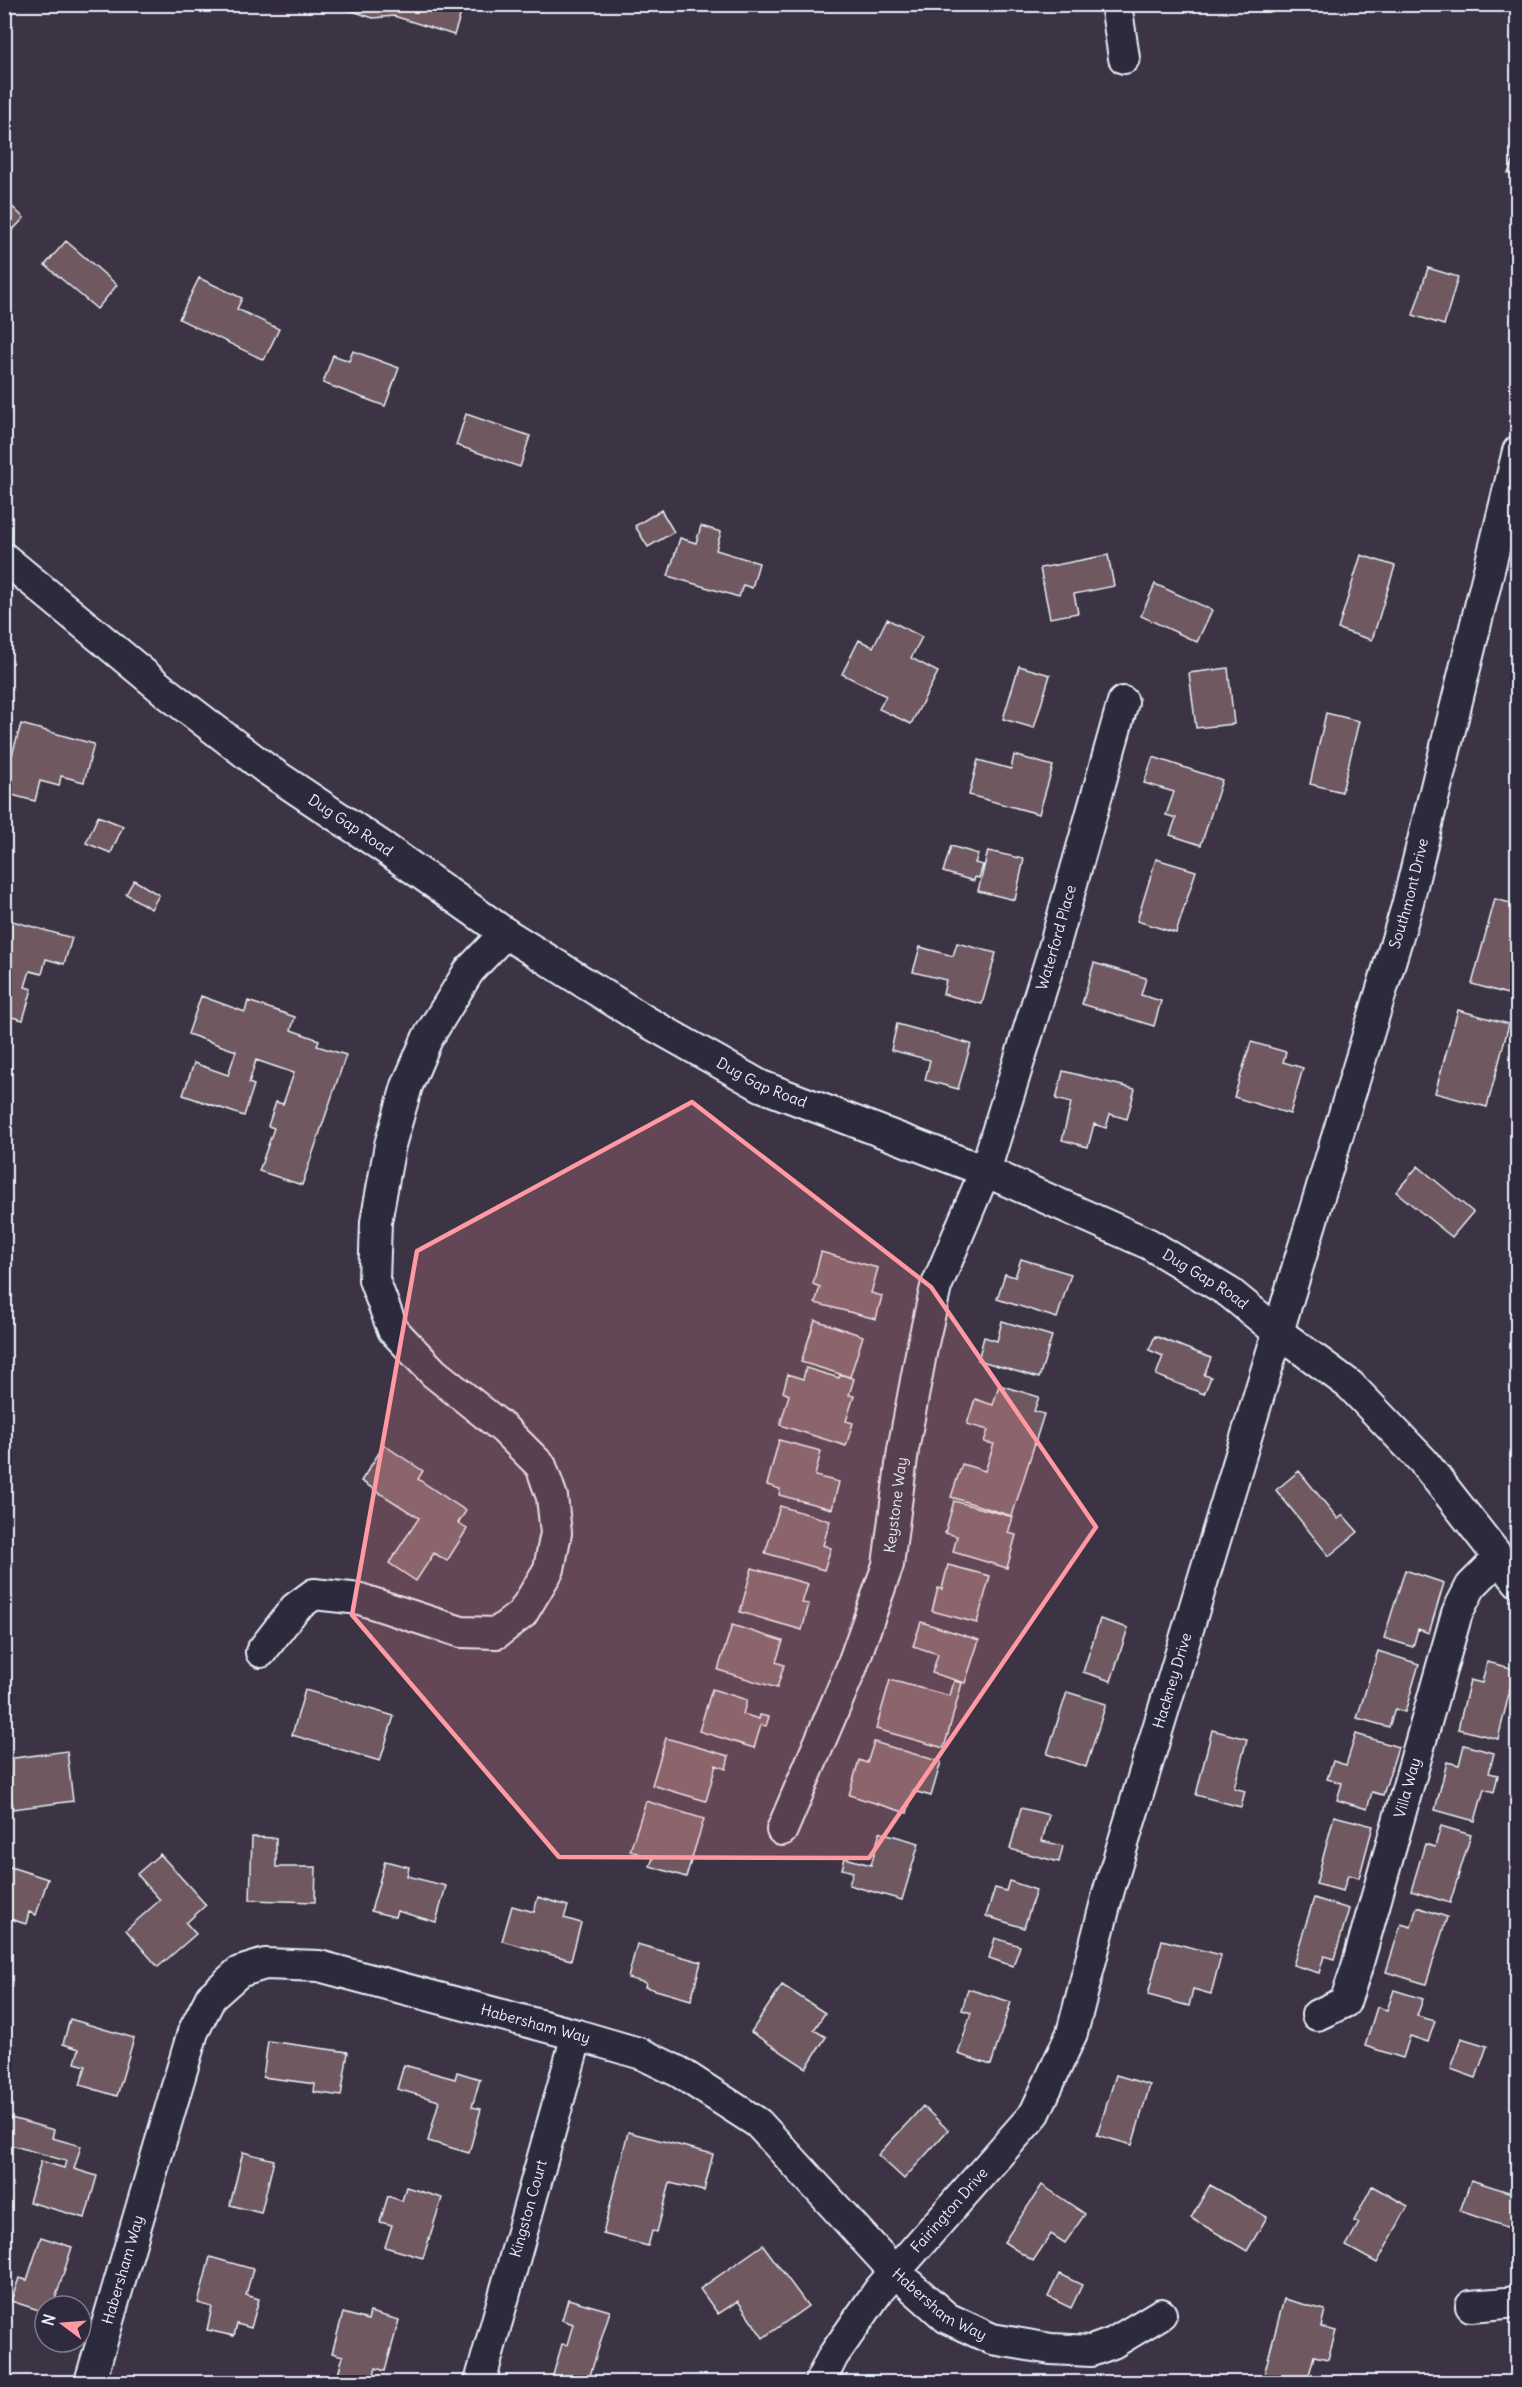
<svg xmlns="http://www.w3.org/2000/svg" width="1522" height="2387" font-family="Delius,sans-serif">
<rect width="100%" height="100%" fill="#3c3344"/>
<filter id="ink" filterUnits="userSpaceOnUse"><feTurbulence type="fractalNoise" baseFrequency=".0167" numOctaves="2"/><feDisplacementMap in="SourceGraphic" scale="12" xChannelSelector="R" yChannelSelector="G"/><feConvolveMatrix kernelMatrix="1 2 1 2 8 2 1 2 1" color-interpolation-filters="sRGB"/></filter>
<g filter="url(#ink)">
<path fill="#6f5860" stroke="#e8f1f8" stroke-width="1.5" d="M331,4H464L454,35L394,16L373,18Z
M1518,136V177L1508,173L1517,153L1511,151Z
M4,199L24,218L6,237L4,236Z
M66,241L117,285L97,309L45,265Z
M1428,268L1458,277L1444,325L1413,315Z
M199,278L242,298L237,309L279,329L264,360L179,319Z
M353,351L399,368L385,406L323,383L333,355L349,361Z
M466,414L530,436L520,467L456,445Z
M661,510L674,532L648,547L635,526Z
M701,526L721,532L716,550L759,563L752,588L743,585L739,597L668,576L680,538L696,543Z
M1108,555L1114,586L1074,594L1078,613L1050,618L1040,568Z
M1361,555L1395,566L1372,640L1338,629Z
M1155,584L1212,610L1197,642L1141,616Z
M887,619L922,637L911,658L938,672L911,724L879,709L886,696L842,674L859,640L873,647Z
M1019,666L1050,675L1034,728L1003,719Z
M1228,668L1234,724L1196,728L1189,673Z
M1326,713L1359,721L1342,792L1310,784Z
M21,724L94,744L84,782L61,776L59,786L40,781L35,801L4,793V783Z
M1014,755L1053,766L1039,814L969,795L978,760L1011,769Z
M1153,757L1222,780L1201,845L1170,835L1176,818L1166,815L1174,792L1144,783Z
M98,816L123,826L111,853L86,843Z
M1518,834V852L1513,850Z
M951,846L978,854L975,863L983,865L979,878L975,877L974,881L943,872Z
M988,851L1024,859L1015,900L978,891Z
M1156,859L1196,871L1176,933L1137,921Z
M134,880L159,895L151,909L126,894Z
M1495,899L1518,905L1516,965H1518V988L1515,996L1472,984Z
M9,920L72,938L64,964L46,959L42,974L30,971L25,987L32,989L23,1020L4,1015V934Z
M957,943L996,953L982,1004L943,994L946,980L913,972L920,947L953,956Z
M1094,963L1146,978L1141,995L1161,1001L1154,1026L1082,1004Z
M201,996L245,1012L248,1001L295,1017L291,1030L319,1040L317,1046L346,1055L302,1185L259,1171L274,1128L268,1126L276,1102L283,1104L294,1073L256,1060L249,1083L254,1085L244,1116L183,1095L194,1063L228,1075L236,1051L188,1034Z
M1458,1010L1509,1024L1487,1107L1435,1093Z
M897,1024L971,1044L958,1089L925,1080L930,1060L891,1050Z
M4,1042L10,1044L4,1061Z
M1251,1042L1286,1052L1283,1062L1303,1068L1290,1114L1234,1097Z
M1063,1071L1135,1089L1127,1119L1110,1114L1106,1128L1094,1124L1088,1147L1062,1140L1071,1103L1056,1099Z
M1418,1166L1473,1212L1452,1237L1396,1192Z
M821,1252L878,1268L871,1293L882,1296L876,1319L815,1303L820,1287L813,1284Z
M1021,1259L1071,1274L1057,1318L997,1299L1005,1274L1015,1277Z
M815,1320L863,1336L850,1377L801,1362Z
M1002,1321L1052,1336L1039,1378L978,1360L984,1337L997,1341Z
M1155,1336L1211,1358L1204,1375L1211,1377L1204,1394L1156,1375L1163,1356L1149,1350Z
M806,1368L839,1378L840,1374L854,1379L849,1395L854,1396L846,1421L853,1423L846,1446L780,1425L789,1395L783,1392L788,1374L803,1379Z
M999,1385L1039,1397L1034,1411L1044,1414L1012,1516L951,1497L962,1464L985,1471L994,1444L984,1442L988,1430L967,1424L975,1399L993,1405Z
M779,1440L821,1451L815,1476L839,1482L832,1509L779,1495L780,1489L767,1485Z
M384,1445L423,1471L418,1479L466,1511L458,1523L467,1529L447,1561L434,1553L416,1581L389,1563L419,1518L361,1481Z
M1299,1471L1338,1519L1343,1515L1358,1532L1329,1556L1276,1490Z
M954,1501L1013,1517L1008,1533L1016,1535L1007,1568L953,1552L957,1536L945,1533Z
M780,1506L830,1521L823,1545L831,1548L824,1570L765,1553Z
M948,1565L990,1576L977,1623L932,1611L938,1588L942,1589Z
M752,1568L808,1584L802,1603L809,1604L802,1630L740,1612Z
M1405,1570L1444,1583L1429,1633L1418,1629L1413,1647L1384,1638Z
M1100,1619L1128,1628L1111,1681L1083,1672Z
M921,1622L979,1640L965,1683L932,1673L938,1654L913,1646Z
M732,1625L783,1641L776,1662L784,1665L777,1688L718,1670Z
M1378,1651L1419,1664L1405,1712L1395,1709L1389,1727L1357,1718Z
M1487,1662L1515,1669L1498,1739L1458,1729L1470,1680L1482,1683Z
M890,1680L950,1696L954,1681L962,1683L944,1748L876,1729Z
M712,1689L747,1700L743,1714L759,1719L760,1715L769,1717L766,1726L761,1725L754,1748L699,1731Z
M305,1690L394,1716L380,1761L292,1735Z
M1067,1692L1106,1704L1086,1767L1047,1754Z
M1212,1730L1247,1739L1234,1788L1245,1791L1241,1807L1196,1795Z
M1356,1734L1398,1747L1383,1795L1372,1792L1367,1809L1337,1800L1342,1783L1327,1779L1333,1761L1346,1765Z
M666,1738L729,1756L726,1769L716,1765L706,1801L652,1785Z
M874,1742L941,1762L931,1796L913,1791L907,1813L849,1795L859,1760L867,1763Z
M1464,1745L1494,1753L1489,1773L1498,1775L1494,1792L1484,1789L1475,1821L1435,1810L1447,1762L1459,1765Z
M67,1751L73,1801L13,1809L7,1759Z
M646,1801L704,1819L686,1877L650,1866L653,1858L630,1851Z
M1021,1808L1049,1815L1042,1841L1063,1846L1059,1862L1010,1849Z
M1334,1816L1373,1826L1359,1878L1348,1875L1343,1891L1316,1884Z
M1441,1826L1471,1835L1450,1903L1411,1891L1425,1844L1435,1847Z
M880,1832L919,1843L902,1900L849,1885L853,1872L842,1869L845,1858L871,1865Z
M252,1837L276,1838V1867H316L315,1902L250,1900Z
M160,1854L206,1905L186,1923L196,1934L158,1967L126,1930L160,1900L137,1874Z
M385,1861L409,1867L407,1876L446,1886L436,1922L397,1911L395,1917L371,1911Z
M4,1865L48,1879L36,1915L29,1912L26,1924L4,1917Z
M1009,1881L1036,1890L1024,1928L986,1916L995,1888L1006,1891Z
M538,1897L568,1906L564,1918L581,1923L571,1960L502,1941L512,1906L534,1912Z
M1314,1898L1349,1909L1334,1959L1324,1956L1319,1973L1293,1965Z
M1417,1907L1447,1917L1426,1984L1386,1972L1401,1924L1411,1927Z
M995,1938L1020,1946L1013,1966L989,1958Z
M1162,1940L1221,1955L1211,1994L1193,1989L1189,2006L1148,1995Z
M637,1944L701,1962L691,2000L645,1987L646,1983L628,1978Z
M782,1985L825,2013L814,2030L826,2037L806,2068L751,2032Z
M968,1989L1011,2002L991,2065L958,2054L971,2013L962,2010Z
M1394,1990L1423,1999L1417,2016L1435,2021L1428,2042L1410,2036L1403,2058L1365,2046L1377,2007L1387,2010Z
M70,2019L134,2038L117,2096L80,2085L86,2066L75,2063L79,2049L63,2044Z
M1461,2038L1487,2046L1476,2078L1451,2069Z
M268,2041L348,2052L341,2096L314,2092L315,2084L263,2077Z
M404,2065L455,2079L457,2072L480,2079L472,2107L481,2109L469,2153L428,2141L439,2101L397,2089Z
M1116,2075L1150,2085L1132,2145L1097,2135Z
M923,2106L948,2130L904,2179L878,2155Z
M4,2116L54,2130L52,2138L81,2146L74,2169L97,2176L85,2218L29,2202L41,2161L64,2168L66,2161L4,2143Z
M628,2132L713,2154L704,2191L670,2183L657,2232L652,2231L648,2246L603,2234Z
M243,2152L274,2160L261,2213L230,2205Z
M1471,2180L1518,2195V2231L1460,2211Z
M1042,2185L1085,2214L1065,2243L1051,2234L1033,2261L1004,2242Z
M1210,2185L1267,2217L1247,2251L1191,2218Z
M1372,2186L1408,2206L1377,2263L1346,2246L1359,2223L1354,2221Z
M406,2187L442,2198L423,2258L385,2247L392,2225L380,2222L388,2196L402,2201Z
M41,2237L72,2247L53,2306H45V2312L11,2301L19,2278L27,2280Z
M763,2245L808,2306L763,2338L738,2301L718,2314L700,2289Z
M210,2257L253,2269L246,2295L259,2299L251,2328L237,2324L234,2336L207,2330L212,2307L198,2303Z
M1059,2274L1082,2285L1071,2308L1048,2297Z
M568,2299L610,2311L588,2382H551L562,2344L567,2345L573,2324L562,2320Z
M1284,2299L1325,2310L1321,2327L1336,2331L1328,2359L1314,2356L1309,2375L1319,2377L1318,2382H1262Z
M370,2312L399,2320L385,2371L376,2368L372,2382H336L343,2356L332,2353L343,2313L368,2320Z"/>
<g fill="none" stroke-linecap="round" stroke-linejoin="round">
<g stroke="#e8f1f8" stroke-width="34">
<g id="minor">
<path d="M1116,4L1124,58"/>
<path id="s1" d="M4,558L167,693L265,768L383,847L505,933L644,1020L761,1086L985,1171L1149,1244L1230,1293L1278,1332L1350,1385L1423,1461L1518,1582"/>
<path d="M261,1652L295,1608L314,1594L360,1599L461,1632L497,1633L522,1614L549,1569L556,1533L552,1497L541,1466L504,1429L434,1373L393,1330L374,1280L376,1222L390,1145L407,1086L427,1039L469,971L505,933"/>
<path id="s2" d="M782,1830L851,1669L888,1565L903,1450L923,1343L936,1287L985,1171L1051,958L1123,702"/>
<path id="s3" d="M1317,2015L1345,2002L1356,1970L1457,1613L1471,1586L1499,1558"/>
<path d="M1471,2306L1518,2302"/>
<path id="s4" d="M90,2382L193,2032L211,1997L239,1972L265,1964L319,1966L577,2035L642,2054L679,2072L758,2123L895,2272L947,2318L992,2339L1051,2349L1091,2351L1113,2343L1161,2314"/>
<path id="s5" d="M480,2382L577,2035"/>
<path id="s6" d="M820,2382L833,2356L879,2290L1035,2113L1072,2033L1109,1890L1407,906L1518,451"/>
</g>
</g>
<use href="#minor" stroke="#2f2a3d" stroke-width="30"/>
</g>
</g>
<path fill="#ff9aa2" fill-opacity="0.2" stroke="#ff9aa2" stroke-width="4.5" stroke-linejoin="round" d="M692,1102L931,1287L1096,1527L869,1858L559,1857L352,1615L417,1251Z"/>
<g text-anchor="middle" stroke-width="4.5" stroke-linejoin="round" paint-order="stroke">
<g font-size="15" fill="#e8f1f8" stroke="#2f2a3d">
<text dy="5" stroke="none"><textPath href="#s1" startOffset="438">Dug Gap Road</textPath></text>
<text dy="5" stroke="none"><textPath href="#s6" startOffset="1622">Southmont Drive</textPath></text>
<text dy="5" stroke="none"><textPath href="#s2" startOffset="938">Waterford Place</textPath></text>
<text dy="5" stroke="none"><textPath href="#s1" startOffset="924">Dug Gap Road</textPath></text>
<text dy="5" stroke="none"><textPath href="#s1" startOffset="1410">Dug Gap Road</textPath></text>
<text dy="5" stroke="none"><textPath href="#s2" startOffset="346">Keystone Way</textPath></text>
<text dy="5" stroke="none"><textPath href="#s6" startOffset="800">Hackney Drive</textPath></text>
<text dy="5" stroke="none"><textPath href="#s3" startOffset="254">Villa Way</textPath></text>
<text dy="5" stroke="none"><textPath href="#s4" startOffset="747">Habersham Way</textPath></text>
<text dy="5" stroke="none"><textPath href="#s5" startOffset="180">Kingston Court</textPath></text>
<text dy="5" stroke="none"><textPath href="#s6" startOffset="216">Fairington Drive</textPath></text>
<text dy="5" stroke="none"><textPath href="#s4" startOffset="117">Habersham Way</textPath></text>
<text dy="5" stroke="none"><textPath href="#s4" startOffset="1251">Habersham Way</textPath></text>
</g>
</g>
<rect width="1522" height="2387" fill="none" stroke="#2f2a3d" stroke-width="24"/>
<rect x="12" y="12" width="1498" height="2363" fill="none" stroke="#e8f1f8" stroke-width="2" filter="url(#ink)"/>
<g transform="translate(63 2324) rotate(286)"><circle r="28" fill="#2f2a3d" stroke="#797a88" stroke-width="1.5"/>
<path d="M0-4.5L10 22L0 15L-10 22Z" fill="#ff9aa2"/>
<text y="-9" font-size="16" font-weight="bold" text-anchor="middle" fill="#e8f1f8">N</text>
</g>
</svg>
